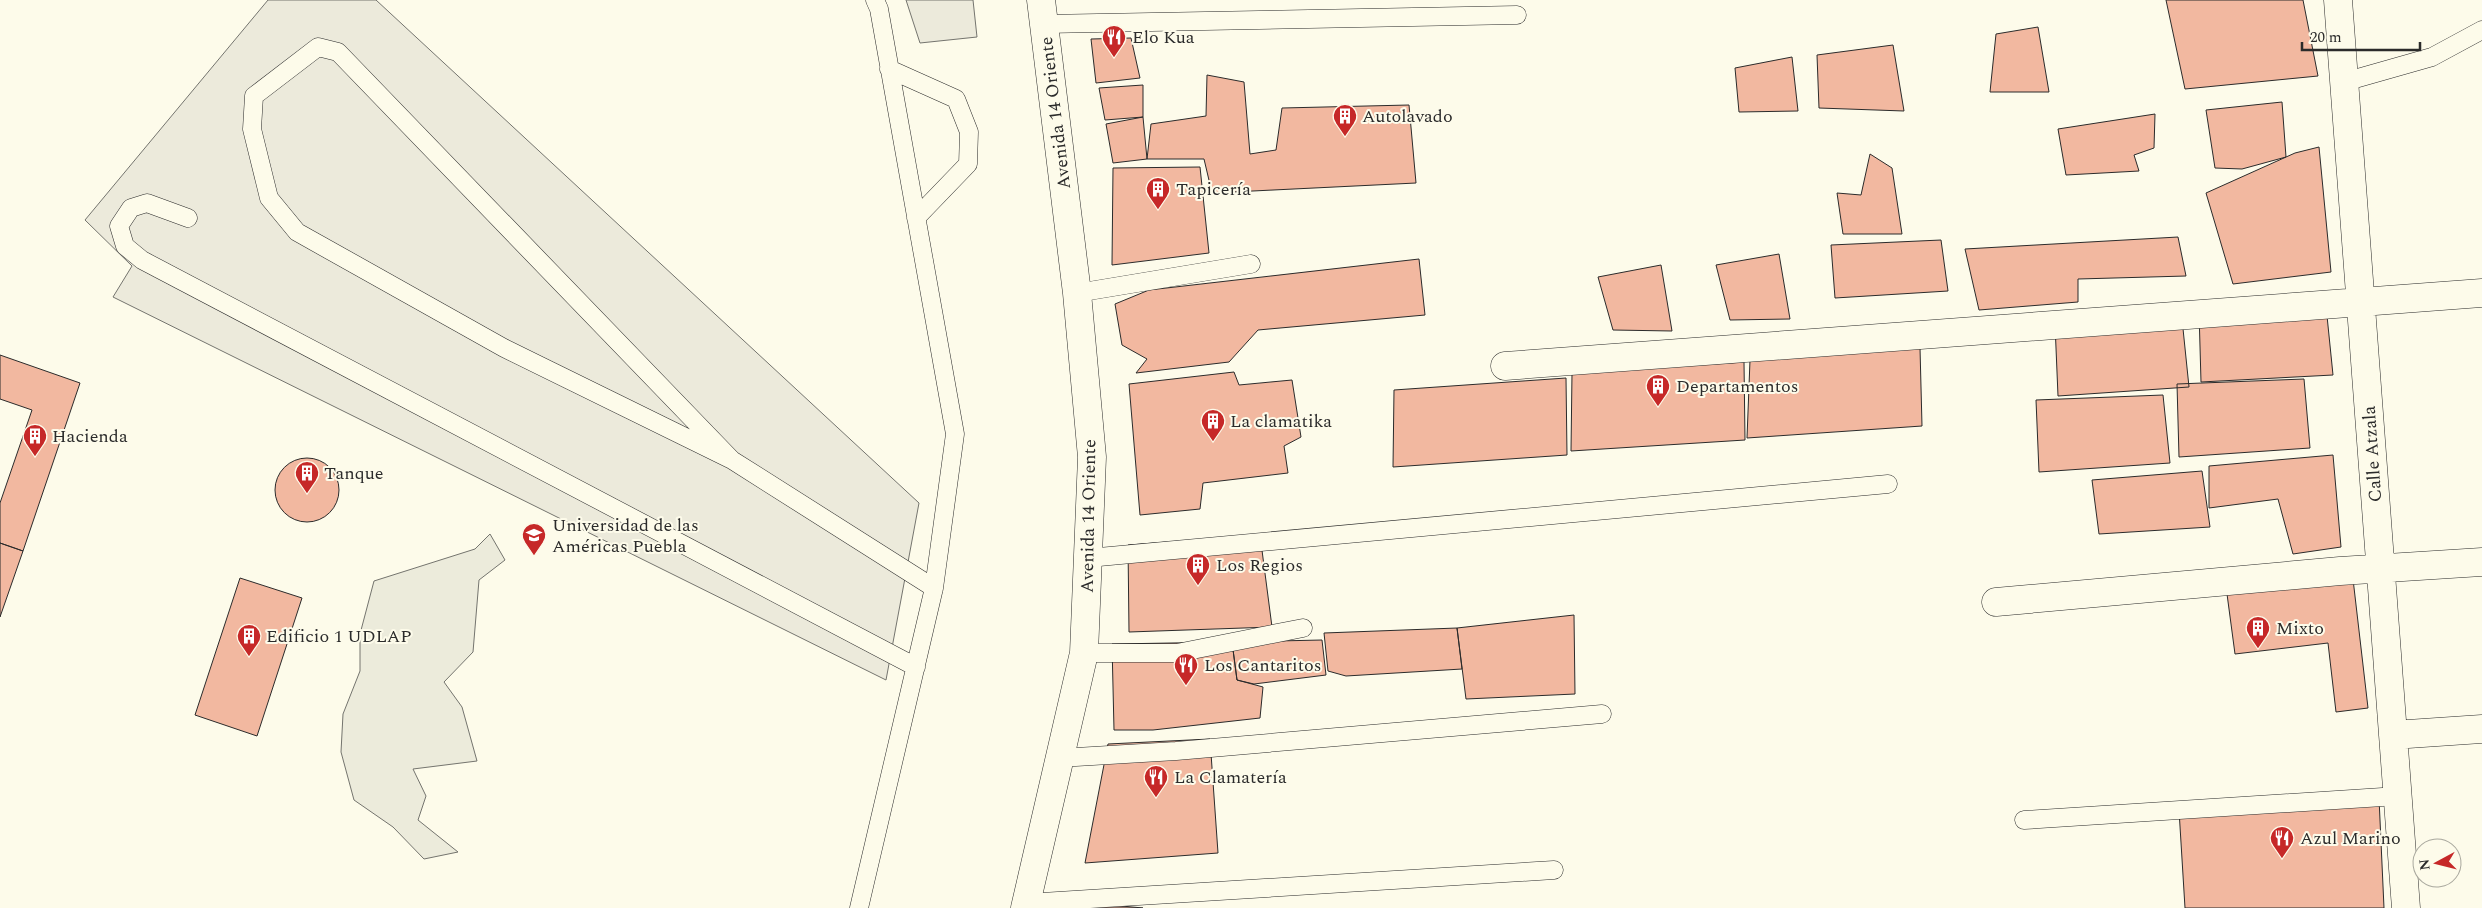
<svg xmlns="http://www.w3.org/2000/svg" width="2482" height="908" font-family="Spectral,serif">
<rect width="100%" height="100%" fill="#fdfbea"/>
<path fill="#ecebdb" stroke="#74746e" d="M490,534L505,560L479,580L473,652L444,682L462,707L477,761L413,769L426,796L418,820L458,852L424,859L393,827L354,800L341,752L343,714L360,671V634L374,581L475,549Z"/>
<path fill="#eceadb" stroke="#74746e" d="M268,0H376L919,503L886,680L113,297L132,266L85,220Z
M906,0H973L977,37L920,43Z"/>
<path fill="#f2b8a0" stroke="#2b2b2b" d="M2166,0H2303L2318,76L2185,89Z
M2038,27L2049,92H1990L1996,34Z
M1131,38L1140,78L1096,83L1091,39Z
M1893,45L1904,111L1819,108L1817,55Z
M1792,57L1798,111L1739,112L1735,68Z
M1207,75L1244,82L1250,154L1276,150L1282,108L1409,105L1416,183L1212,193L1204,159H1147L1151,124L1206,116Z
M1143,85V117L1105,120L1099,88Z
M2282,102L2286,157L2242,169L2215,168L2206,110Z
M2155,114L2154,148L2134,155L2139,171L2066,175L2058,129Z
M1143,117L1147,159L1113,163L1106,124Z
M2319,147L2331,272L2233,284L2206,193L2295,153Z
M1870,154L1892,168L1902,234H1843L1837,193L1861,195Z
M1200,167L1209,253L1112,265L1113,168Z
M2178,237L2186,276L2078,279V302L1979,310L1965,249Z
M1941,240L1948,291L1835,298L1831,245Z
M1779,254L1790,319L1730,320L1716,265Z
M1419,259L1425,315L1258,330L1229,362L1136,373L1147,359L1122,345L1115,304L1149,290Z
M1661,265L1672,331L1613,330L1598,277Z
M2326,306L2333,375L2201,382L2199,311Z
M2182,319L2189,387L2058,396L2055,324Z
M1920,348L1922,426L1747,438L1750,360Z
M0,355L80,383L23,551L0,543V503L32,410L0,399Z
M1744,362L1745,440L1571,451L1572,373Z
M1234,372L1239,385L1292,380L1301,437L1284,446L1288,473L1203,483L1200,509L1140,515L1129,384Z
M1566,378L1567,455L1393,467L1394,390Z
M2304,379L2310,448L2179,457L2177,384Z
M2163,395L2170,463L2039,472L2036,400Z
M2333,455L2341,547L2293,554L2278,499L2209,508V466Z
M275 490a32 32 0 1 1 64 0a32 32 0 1 1-64 0Z
M2202,471L2210,527L2099,534L2092,480Z
M1260,535L1272,627L1129,632L1128,545Z
M0,543L23,551L0,617Z
M240,578L302,598L257,736L195,715Z
M2353,579L2368,708L2336,712L2328,643L2235,654L2227,594Z
M1574,615L1575,694L1466,699L1457,628Z
M1457,628L1462,669L1346,676L1328,671L1324,633Z
M1322,640L1326,675L1254,684L1237,680L1232,642Z
M1232,642L1237,680L1263,687L1260,718L1153,730H1114L1112,644Z
M1210,739L1218,853L1085,863L1108,744Z
M2379,798L2384,908H2185L2179,810Z
M1068,901L1143,908H1066Z"/>
<g fill="none" stroke-linecap="round" stroke-linejoin="round">
<g stroke="#2b2b2b" stroke-width="19">
<path id="lane" d="M1044,24L1517,15
M889,69L956,99L969,132L968,164L916,218
M2344,82L2432,57L2482,30
M188,218L147,203L131,208L119,226L125,246L142,260L916,667
M1077,293L1251,264
M732,460L338,52L318,47L254,96L252,129L269,198L297,232L504,348L732,460L934,588
M1088,558L1888,484
M1084,653H1177L1303,628
M1059,758L1176,751L1602,714
M2024,820L2398,796
M1026,903L1554,870
M859,908L934,588L955,434L879,9L875,0"/>
</g>
<g stroke="#2b2b2b" stroke-width="29">
<path id="street" d="M2338,0L2406,908
M1505,366L2482,293
M1996,602L2340,571L2482,562
M2393,735L2482,729"/>
</g>
<g stroke="#2b2b2b" stroke-width="29">
<path id="secondary" d="M1025,908L1084,653L1092,457L1077,293L1041,0"/>
</g>
<use href="#lane" stroke="#fdfbea" stroke-width="18"/>
<use href="#street" stroke="#fdfbea" stroke-width="28"/>
<use href="#secondary" stroke="#fdfbea" stroke-width="28"/>
</g>
<defs>
<g id="restaurant-pin" transform="scale(1.25)"><path d="M0 17L-7.5 6A9.5 9.5 0 1 1 7.5 6Z" fill="#c62828" stroke="#fdfbea"/><path d="M-5-6h1v4h1v-4h1v4h1v-4h1v5L-1.5 .5V6h-2V.5L-5-1ZM5-6V6H3V1.5H1.5Q1.5-4 5-6Z" fill="#fff"/></g>
<g id="building-pin" transform="scale(1.25)"><path d="M0 17L-7.5 6A9.5 9.5 0 1 1 7.5 6Z" fill="#c62828" stroke="#fdfbea"/><path d="M-4-6H4V6H1V3H-1V6H-4ZM-2.5-4.3h1.7v1.8h-1.7ZM.8-4.3h1.7v1.8H.8ZM-2.5-1h1.7V.8h-1.7ZM.8-1h1.7V.8H.8Z" fill="#fff"/></g>
<g id="university-pin" transform="scale(1.25)"><path d="M0 17L-7.5 6A9.5 9.5 0 1 1 7.5 6Z" fill="#c62828" stroke="#fdfbea"/><path d="M0-5L7-2L0 1L-7-2ZM-4 1L0 2.5L4 1V4Q0 6-4 4Z" fill="#fff"/></g>
</defs>
<g fill-rule="evenodd">
<use href="#restaurant-pin" x="1114" y="37"/>
<use href="#building-pin" x="1345" y="116"/>
<use href="#building-pin" x="1158" y="189"/>
<use href="#building-pin" x="1658" y="386"/>
<use href="#building-pin" x="1213" y="421"/>
<use href="#building-pin" x="35" y="436"/>
<use href="#building-pin" x="307" y="473"/>
<use href="#university-pin" x="534" y="535"/>
<use href="#building-pin" x="1198" y="565"/>
<use href="#building-pin" x="2258" y="628"/>
<use href="#building-pin" x="249" y="636"/>
<use href="#restaurant-pin" x="1186" y="665"/>
<use href="#restaurant-pin" x="1156" y="777"/>
<use href="#restaurant-pin" x="2282" y="838"/>
</g>
<g text-anchor="middle" stroke-width="4" stroke-linejoin="round" paint-order="stroke">
<g font-size="18" fill="#2b2b2b" stroke="#fdfbea" text-anchor="start">
<text x="1132" y="43">Elo Kua</text>
<text x="1362" y="122">Autolavado</text>
<text x="1176" y="195">Tapicería</text>
<text x="1676" y="392">Departamentos</text>
<text x="1230" y="427">La clamatika</text>
<text x="52" y="442">Hacienda</text>
<text x="324" y="479">Tanque</text>
<text x="552" y="531">Universidad de las<tspan x="552" dy="21">Américas Puebla</tspan></text>
<text x="1216" y="571">Los Regios</text>
<text x="2276" y="634">Mixto</text>
<text x="266" y="642">Edificio 1 UDLAP</text>
<text x="1204" y="671">Los Cantaritos</text>
<text x="1174" y="783">La Clamatería</text>
<text x="2300" y="844">Azul Marino</text>
</g>
<g font-size="18" fill="#2b2b2b" stroke="#fdfbea">
<text transform="translate(1055 113) rotate(-97)" y="6">Avenida 14 Oriente</text>
<text transform="translate(2372 454) rotate(-94)" y="6">Calle Atzala</text>
<text transform="translate(1088 516) rotate(-89)" y="6">Avenida 14 Oriente</text>
</g>
</g>
<g transform="translate(2437 863) rotate(263)"><circle r="24" fill="#fdfbea" stroke="#a9a89e"/>
<path d="M0-4L9 19L0 12L-9 19Z" fill="#c62828"/>
<text y="-8" font-size="14" font-weight="bold" text-anchor="middle" fill="#2b2b2b">N</text>
</g>
<path d="M2302 42v8h118v-8" fill="none" stroke="#2b2b2b" stroke-width="2.5"/>
<text x="2310" y="42" font-size="15" fill="#2b2b2b" stroke="#fdfbea" stroke-width="4" paint-order="stroke">20 m</text>
</svg>
